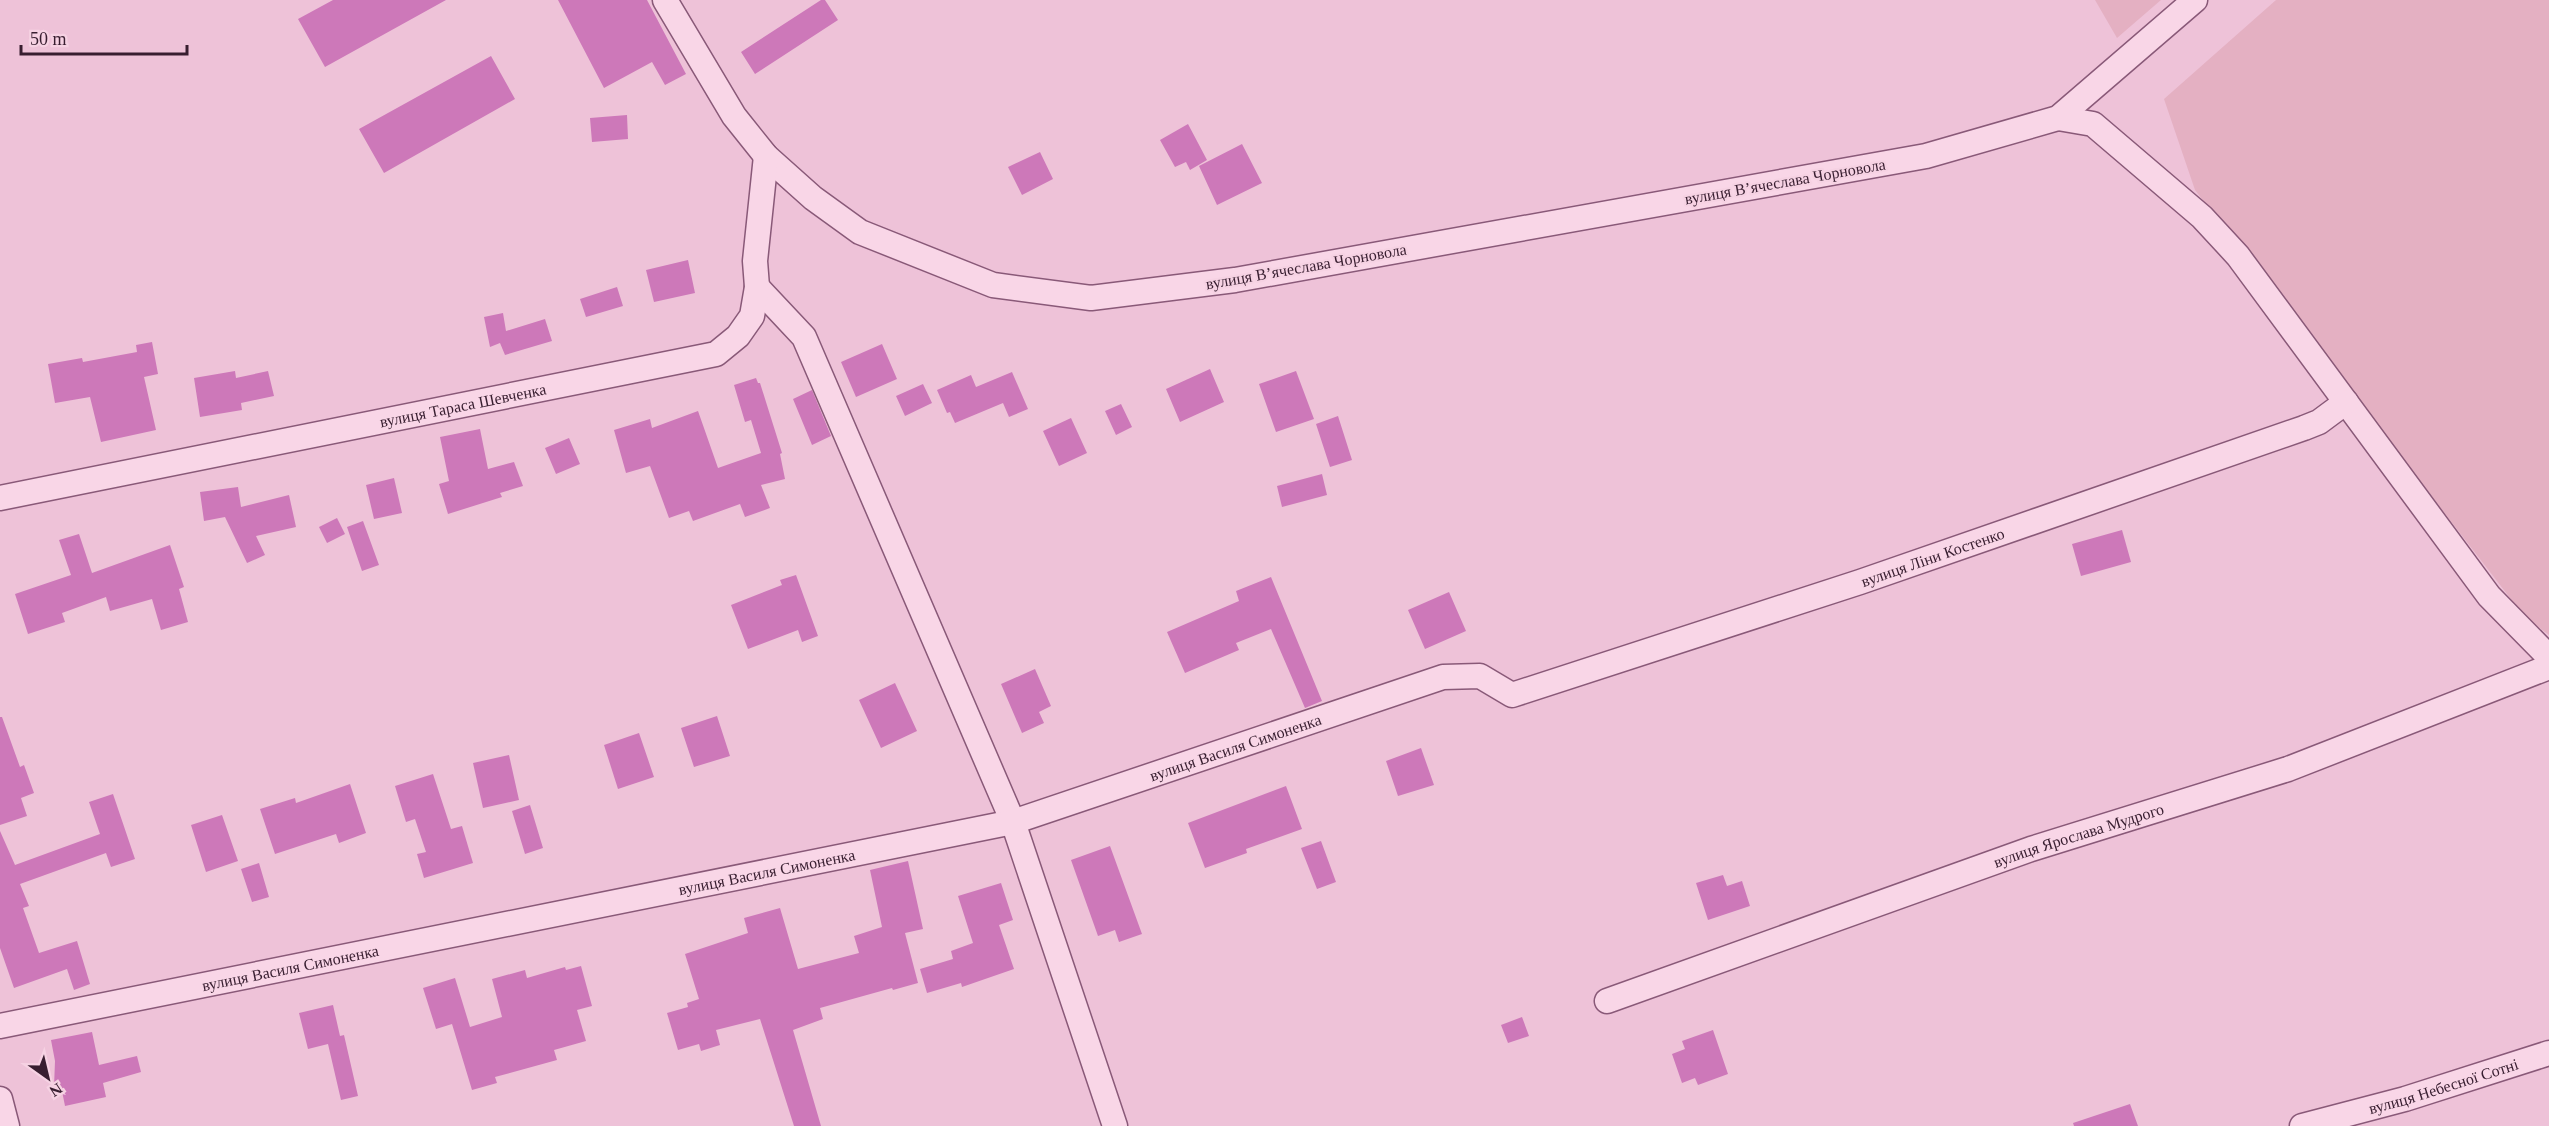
<svg xmlns="http://www.w3.org/2000/svg" width="2549" height="1126" font-family="'Times New Roman',serif">
<rect width="100%" height="100%" fill="#eec2d8"/>
<path fill="#e4b0c2" d="M2095,0H2161L2117,38Z
M2276,0H2549V635L2524,616L2195,190L2164,99Z"/>
<path fill="#cd78b9" d="M333,0H446L325,67L298,19Z
M558,0H647L686,74L665,85L652,62L604,88Z
M821,0H825L838,20L755,74L741,52Z
M491,56L515,99L384,173L359,129Z
M627,115L628,139L592,142L590,118Z
M1188,124L1207,160L1190,170L1186,162L1175,167L1160,140Z
M1242,144L1262,183L1217,205L1199,166Z
M1040,152L1053,179L1022,195L1008,167Z
M688,260L695,293L654,302L646,270Z
M617,287L623,306L586,317L580,299Z
M503,313L506,331L545,319L552,341L505,355L500,343L490,347L484,317Z
M152,342L158,374L144,377L156,430L101,442L90,397L55,403L48,364L82,358L83,362L137,352L136,345Z
M882,344L897,379L856,397L841,362Z
M1210,369L1224,402L1180,422L1166,389Z
M235,371L236,378L268,371L274,396L241,403L242,410L200,417L194,378Z
M1296,371L1314,419L1276,432L1259,384Z
M1012,372L1028,409L1009,417L1003,403L955,423L950,412L947,413L937,390L971,375L976,387Z
M756,378L758,383H760L782,453L780,454L785,479L761,485L770,508L745,517L740,504L693,521L689,511L669,518L650,466L626,473L614,430L650,419L652,428L698,411L718,468L761,453L751,420L745,422L734,385Z
M923,384L932,403L905,416L896,396Z
M812,390L831,436L812,445L793,399Z
M1121,404L1132,427L1116,435L1105,411Z
M1338,416L1352,460L1330,467L1316,424Z
M1071,418L1087,453L1059,466L1043,431Z
M480,429L488,469L514,462L523,486L500,493L502,497L448,514L439,484L449,481L440,437Z
M569,438L580,464L556,474L545,448Z
M1322,474L1327,495L1282,507L1277,486Z
M394,478L402,513L374,519L366,485Z
M238,487L241,507L289,495L296,527L256,536L265,555L247,563L225,517L204,521L200,492Z
M337,518L345,534L327,543L319,527Z
M363,521L379,565L362,571L347,527Z
M2122,530L2131,562L2081,576L2072,544Z
M79,534L92,573L170,545L184,587L179,589L188,622L161,630L152,599L110,611L106,597L62,613L65,622L28,634L15,594L71,575L59,540Z
M796,575L818,636L802,642L798,630L748,649L731,605L782,585L780,580Z
M1271,577L1322,701L1305,708L1271,629L1236,643L1239,650L1185,673L1167,632L1239,601L1236,591Z
M1449,592L1466,631L1425,649L1408,610Z
M1035,669L1051,706L1039,712L1044,723L1022,733L1001,684Z
M895,683L917,731L881,748L859,700Z
M717,716L730,756L694,767L681,728Z
M0,717H2L20,767L24,765L34,793L21,798L27,816L0,825Z
M639,733L654,777L618,789L604,745Z
M1421,748L1434,785L1398,796L1386,761Z
M509,755L519,800L483,808L473,763Z
M433,774L451,829L462,826L473,863L424,878L417,854L426,852L415,819L406,822L395,786Z
M350,784L366,833L339,843L336,834L275,854L260,809L295,798L296,803Z
M1286,786L1302,829L1246,849L1247,853L1205,868L1188,823Z
M113,794L135,859L111,867L106,853L20,884L29,906L23,908L39,953L77,941L90,984L74,990L67,969L14,988L0,948V831L15,865L100,834L89,802Z
M530,805L543,848L525,854L512,811Z
M222,815L238,861L206,872L191,825Z
M1321,841L1336,882L1317,889L1301,848Z
M1110,846L1142,934L1119,942L1115,930L1098,936L1071,860Z
M908,861L923,929L905,933L918,983L893,990L892,988L820,1008L823,1019L793,1030L821,1126H794L760,1019L716,1030L720,1045L701,1051L699,1044L678,1050L667,1013L688,1007L687,1003L699,999L685,954L748,933L744,918L780,908L798,969L859,953L854,936L882,927L870,870Z
M259,863L269,897L252,902L241,869Z
M1723,875L1727,886L1742,881L1750,906L1708,920L1696,883Z
M1001,883L1013,920L999,925L1014,969L962,987L961,983L927,993L920,969L953,959L951,951L973,943L958,896Z
M581,966L592,1006L577,1010L586,1041L554,1050L557,1060L495,1077L497,1083L472,1090L452,1024L436,1029L423,988L455,978L470,1027L502,1017L492,979L525,970L527,978L565,967L566,970Z
M333,1005L340,1036L344,1035L358,1096L341,1100L328,1044L308,1049L299,1013Z
M1522,1017L1529,1036L1508,1043L1501,1025Z
M1713,1030L1728,1074L1698,1085L1695,1078L1682,1083L1672,1054L1685,1049L1682,1041Z
M92,1032L99,1065L137,1056L141,1072L103,1083L106,1097L65,1106L61,1086L54,1087L55,1061L51,1040Z
M2130,1104L2138,1126H2074L2073,1123Z"/>
<g fill="none" stroke-linecap="round" stroke-linejoin="round">
<g stroke="#895978" stroke-width="27">
<g id="minor">
<path d="M665,0L734,116L766,156L813,198L860,232L993,285L1091,298L1235,280L1926,156L2058,118L2195,0"/>
<path d="M2058,118L2093,124L2202,217L2238,256L2489,596L2549,657"/>
<path d="M757,287L804,337L1013,822L1115,1126"/>
<path id="s1" d="M0,498L716,354L738,336L752,316L757,287L755,261L766,156"/>
<path id="s2" d="M1607,1001L2031,849L2288,769L2549,667"/>
<path id="s3" d="M0,1026L1013,822L1443,677L1480,676L1512,695L1860,582L2304,428L2319,422L2346,402"/>
<path d="M0,1099L7,1126"/>
<path id="s4" d="M2302,1126L2405,1099L2549,1053"/>
</g>
</g>
<use href="#minor" stroke="#f9d6e7" stroke-width="24"/>
</g>
<g text-anchor="middle" stroke-width="4.5" stroke-linejoin="round" paint-order="stroke">
<g font-size="16" fill="#381e30" stroke="#f6d2e3">
<text transform="translate(1785 181) rotate(-10)" y="6">вулиця Вʼячеслава Чорновола</text>
<text transform="translate(1306 266) rotate(-10)" y="6">вулиця Вʼячеслава Чорновола</text>
<text dy="6" stroke="none"><textPath href="#s1" startOffset="472">вулиця Тараса Шевченка</textPath></text>
<text dy="6" stroke="none"><textPath href="#s3" startOffset="2004">вулиця Ліни Костенко</textPath></text>
<text dy="6" stroke="none"><textPath href="#s3" startOffset="1268">вулиця Василя Симоненка</textPath></text>
<text dy="6" stroke="none"><textPath href="#s2" startOffset="500">вулиця Ярослава Мудрого</textPath></text>
<text dy="6" stroke="none"><textPath href="#s3" startOffset="782">вулиця Василя Симоненка</textPath></text>
<text dy="6" stroke="none"><textPath href="#s3" startOffset="296">вулиця Василя Симоненка</textPath></text>
<text dy="6" stroke="none"><textPath href="#s4" startOffset="147">вулиця Небесної Сотні</textPath></text>
</g>
</g>
<g transform="translate(48 1078) rotate(146)" stroke="#f6d2e3" stroke-width="4.5" paint-order="stroke">
<path d="M0-4.5L10 22L0 15L-10 22Z" fill="#381e30"/>
<text y="-9" font-size="16" font-weight="bold" text-anchor="middle" fill="#381e30">N</text>
</g>
<path d="M21 45v9h166v-9" fill="none" stroke="#381e30" stroke-width="3"/>
<text x="30" y="45" font-size="18" fill="#381e30" stroke="#f6d2e3" stroke-width="4.5" paint-order="stroke">50 m</text>
</svg>
